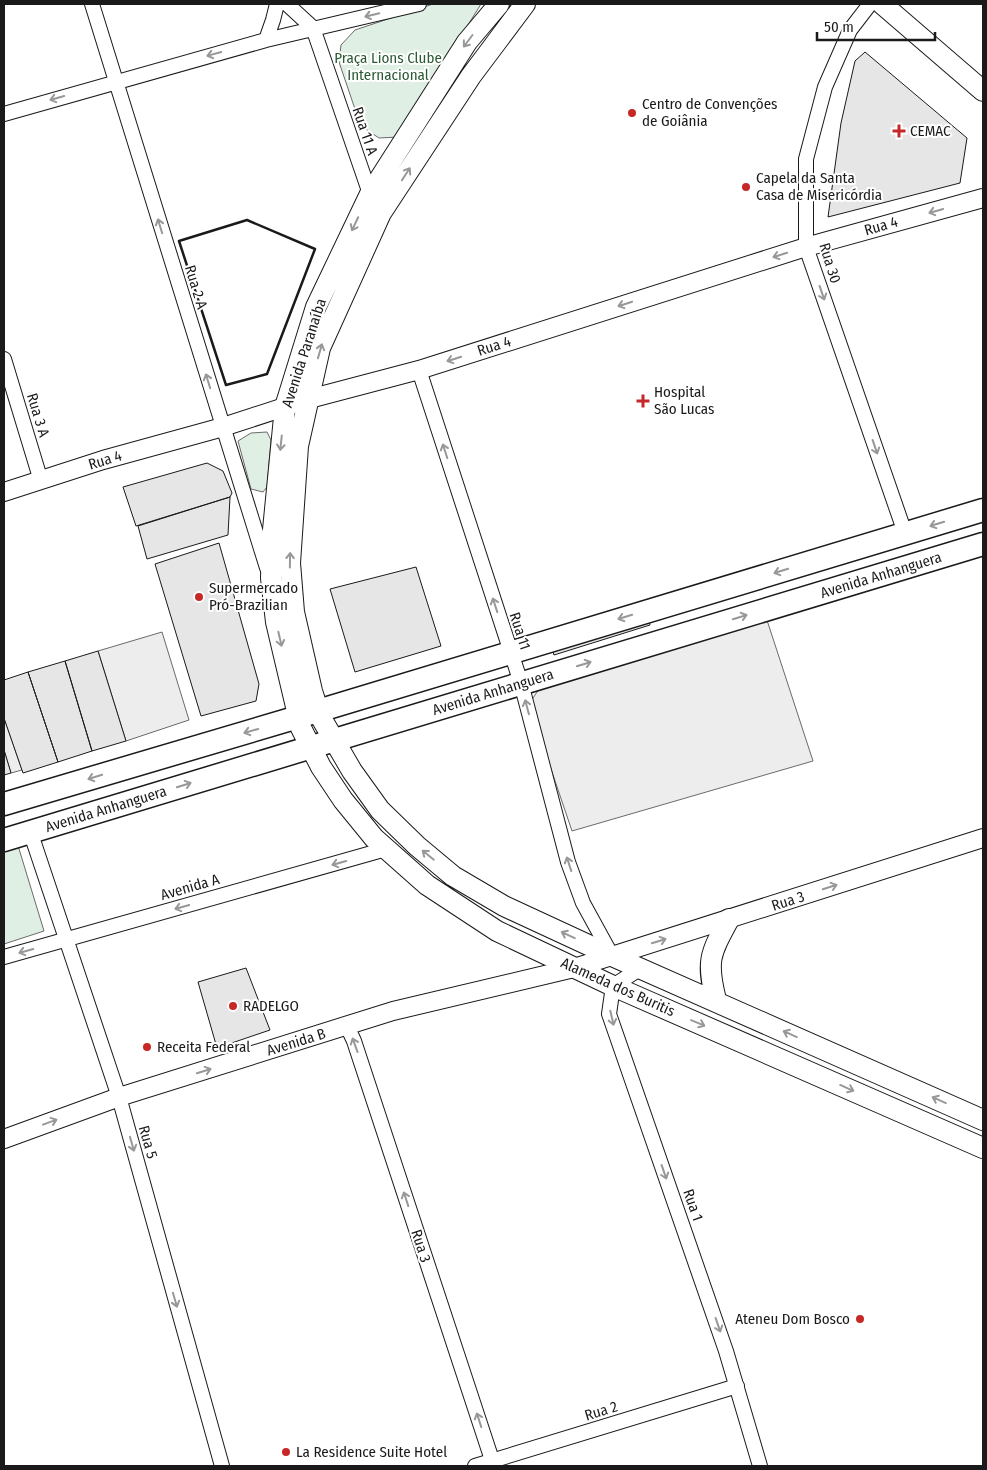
<svg xmlns="http://www.w3.org/2000/svg" width="987" height="1470" font-family="'Fira Sans Condensed',sans-serif">
<rect width="100%" height="100%" fill="#fff"/>
<path fill="#e0efe3" stroke="#6a6a6a" d="M433,4H481L398,137L379,138L367,130L358,118L339,62L341,45L355,30Z
M267,432L271,440L267,487L263,492L251,489L238,441L251,433Z
M16,839L44,931L4,944V843Z"/>
<path fill="#ededed" stroke="#6a6a6a" d="M764,611L813,761L572,831L529,704L541,686Z
M162,632L189,720L126,741L98,651Z
M4,718L22,770L11,773L4,750Z"/>
<path fill="#e6e6e6" stroke="#1a1a1a" d="M865,52L967,138L960,183L828,217L841,123L855,61Z
M207,463L223,471L232,493L230,497L136,526L123,487Z
M230,497L228,535L147,559L138,526Z
M219,543L259,684L256,701L201,716L155,564Z
M416,567L441,646L355,672L330,589Z
M648,616L650,625L554,655L551,646Z
M98,651L126,741L92,751L65,661Z
M65,661L92,751L58,762L28,672Z
M28,672L58,762L23,773L4,718V680Z
M4,750L11,773L4,775Z
M246,968L270,1030L217,1048L198,982Z"/>
<g fill="none" stroke-linecap="round" stroke-linejoin="round">
<g stroke="#1a1a1a" stroke-width="16">
<path id="minor" d="M92,4L267,568
M287,4L313,28L370,194
M870,4L850,30L825,87L806,159V247L905,533
M266,40L273,20L277,4
M4,114L266,40L419,4
M4,359L41,481
M419,370L521,683L568,862L583,903L612,956
M30,831L119,1097L222,1466
M4,957L386,849
M641,968L613,986L609,1014L726,1351L760,1466
M347,1026L354,1041L494,1466
M475,1466L737,1386"/>
</g>
<g stroke="#1a1a1a" stroke-width="20">
<path id="tertiary" d="M4,492L103,460L223,427L309,399L419,370L806,247L983,198
M4,1139L119,1097L393,1011L574,968L983,838"/>
</g>
<g stroke="#1a1a1a" stroke-width="22">
<path id="secondary" d="M499,4L467,42L370,194L316,307L285,407L272,540L271,578L276,622L301,728L321,767L343,800L374,838L427,885L497,931L613,986L983,1148
M525,4L471,76L381,213L320,348L298,446L290,563L294,612L312,691L320,716L352,771L380,810L417,846L453,876L504,906L612,956L983,1120
M882,4L983,91
M716,1000C706,961 710,954 729,919"/>
</g>
<g stroke="#1a1a1a" stroke-width="25">
<path id="primary" d="M4,804L298,717L983,510
M4,840L983,544"/>
</g>
<use href="#minor" stroke="#fff" stroke-width="14"/>
<use href="#tertiary" stroke="#fff" stroke-width="18"/>
<use href="#secondary" stroke="#fff" stroke-width="20"/>
<use href="#primary" stroke="#fff" stroke-width="22"/>
<path stroke="#1a1a1a" stroke-width="2.5" d="M247,220L315,249L267,374L226,385L179,241Z"/>
</g>
<defs><path id="oneway-shaft" d="M-6 0H5M1.5-3L5.5 0L1.5 3" fill="none" stroke-width="1.6" stroke-linecap="round" stroke-linejoin="round" transform="scale(1.25)"/></defs>
<g stroke="#989898">
<use href="#oneway-shaft" transform="translate(372 15) rotate(167)"/>
<use href="#oneway-shaft" transform="translate(468 41) rotate(127)"/>
<use href="#oneway-shaft" transform="translate(214 54) rotate(165)"/>
<use href="#oneway-shaft" transform="translate(57 98) rotate(164)"/>
<use href="#oneway-shaft" transform="translate(406 174) rotate(-57)"/>
<use href="#oneway-shaft" transform="translate(936 211) rotate(164)"/>
<use href="#oneway-shaft" transform="translate(355 224) rotate(115)"/>
<use href="#oneway-shaft" transform="translate(160 226) rotate(-107)"/>
<use href="#oneway-shaft" transform="translate(780 255) rotate(162)"/>
<use href="#oneway-shaft" transform="translate(822 293) rotate(71)"/>
<use href="#oneway-shaft" transform="translate(625 304) rotate(162)"/>
<use href="#oneway-shaft" transform="translate(320 351) rotate(-74)"/>
<use href="#oneway-shaft" transform="translate(454 359) rotate(162)"/>
<use href="#oneway-shaft" transform="translate(208 381) rotate(-107)"/>
<use href="#oneway-shaft" transform="translate(281 443) rotate(96)"/>
<use href="#oneway-shaft" transform="translate(875 447) rotate(71)"/>
<use href="#oneway-shaft" transform="translate(445 451) rotate(-108)"/>
<use href="#oneway-shaft" transform="translate(937 524) rotate(163)"/>
<use href="#oneway-shaft" transform="translate(290 560) rotate(-89)"/>
<use href="#oneway-shaft" transform="translate(781 571) rotate(163)"/>
<use href="#oneway-shaft" transform="translate(495 605) rotate(-108)"/>
<use href="#oneway-shaft" transform="translate(625 617) rotate(163)"/>
<use href="#oneway-shaft" transform="translate(740 617) rotate(-17)"/>
<use href="#oneway-shaft" transform="translate(280 639) rotate(77)"/>
<use href="#oneway-shaft" transform="translate(584 664) rotate(-17)"/>
<use href="#oneway-shaft" transform="translate(527 707) rotate(-105)"/>
<use href="#oneway-shaft" transform="translate(251 731) rotate(164)"/>
<use href="#oneway-shaft" transform="translate(95 777) rotate(163)"/>
<use href="#oneway-shaft" transform="translate(184 785) rotate(-17)"/>
<use href="#oneway-shaft" transform="translate(428 855) rotate(-141)"/>
<use href="#oneway-shaft" transform="translate(339 863) rotate(164)"/>
<use href="#oneway-shaft" transform="translate(569 864) rotate(-108)"/>
<use href="#oneway-shaft" transform="translate(830 887) rotate(-18)"/>
<use href="#oneway-shaft" transform="translate(182 907) rotate(164)"/>
<use href="#oneway-shaft" transform="translate(568 935) rotate(-155)"/>
<use href="#oneway-shaft" transform="translate(659 941) rotate(-17)"/>
<use href="#oneway-shaft" transform="translate(26 951) rotate(164)"/>
<use href="#oneway-shaft" transform="translate(612 1018) rotate(77)"/>
<use href="#oneway-shaft" transform="translate(698 1023) rotate(23)"/>
<use href="#oneway-shaft" transform="translate(790 1034) rotate(-156)"/>
<use href="#oneway-shaft" transform="translate(355 1045) rotate(-110)"/>
<use href="#oneway-shaft" transform="translate(204 1071) rotate(-17)"/>
<use href="#oneway-shaft" transform="translate(847 1088) rotate(24)"/>
<use href="#oneway-shaft" transform="translate(939 1100) rotate(-156)"/>
<use href="#oneway-shaft" transform="translate(50 1122) rotate(-20)"/>
<use href="#oneway-shaft" transform="translate(132 1144) rotate(74)"/>
<use href="#oneway-shaft" transform="translate(664 1172) rotate(71)"/>
<use href="#oneway-shaft" transform="translate(406 1199) rotate(-108)"/>
<use href="#oneway-shaft" transform="translate(175 1300) rotate(74)"/>
<use href="#oneway-shaft" transform="translate(718 1325) rotate(71)"/>
<use href="#oneway-shaft" transform="translate(479 1420) rotate(-108)"/>
</g>
<g fill="#c62828" stroke="#fff" stroke-width="2">
<circle cx="632" cy="113" r="5"/>
<path d="M896.5 123.5h5v5h5v5h-5v5h-5v-5h-5v-5h5z"/>
<circle cx="746" cy="187" r="5"/>
<path d="M640.5 393.5h5v5h5v5h-5v5h-5v-5h-5v-5h5z"/>
<circle cx="199" cy="597" r="5"/>
<circle cx="233" cy="1006" r="5"/>
<circle cx="147" cy="1047" r="5"/>
<circle cx="860" cy="1319" r="5"/>
<circle cx="286" cy="1452" r="5"/>
</g>
<g text-anchor="middle" stroke-width="4" stroke-linejoin="round" paint-order="stroke">
<g font-size="15" fill="#2b5a34" stroke="#fff">
<text x="388" y="63">Praça Lions Clube<tspan x="388" dy="17">Internacional</tspan></text>
</g>
<g font-size="15" fill="#1a1a1a" stroke="#fff" text-anchor="start">
<text x="642" y="109">Centro de Convenções<tspan x="642" dy="17">de Goiânia</tspan></text>
<text x="910" y="136">CEMAC</text>
<text x="756" y="183">Capela da Santa<tspan x="756" dy="17">Casa de Misericórdia</tspan></text>
<text x="654" y="397">Hospital<tspan x="654" dy="17">São Lucas</tspan></text>
<text x="209" y="593">Supermercado<tspan x="209" dy="17">Pró-Brazilian</tspan></text>
<text x="243" y="1011">RADELGO</text>
<text x="157" y="1052">Receita Federal</text>
<text x="850" y="1324" text-anchor="end">Ateneu Dom Bosco</text>
<text x="296" y="1457">La Residence Suite Hotel</text>
</g>
<g font-size="15" fill="#1a1a1a" stroke="#fff">
<text transform="translate(365 131) rotate(71)" y="5">Rua 11 A</text>
<text transform="translate(881 226) rotate(-16)" y="5">Rua 4</text>
<text transform="translate(830 263) rotate(73)" y="5">Rua 30</text>
<text transform="translate(196 287) rotate(73)" y="5">Rua 2 A</text>
<text transform="translate(494 346) rotate(-18)" y="5">Rua 4</text>
<text transform="translate(304 353) rotate(-72)" y="5">Avenida Paranaíba</text>
<text transform="translate(38 415) rotate(73)" y="5">Rua 3 A</text>
<text transform="translate(105 460) rotate(-17)" y="5">Rua 4</text>
<text transform="translate(881 575) rotate(-17)" y="5">Avenida Anhanguera</text>
<text transform="translate(520 631) rotate(72)" y="5">Rua 11</text>
<text transform="translate(493 692) rotate(-17)" y="5">Avenida Anhanguera</text>
<text transform="translate(106 809) rotate(-17)" y="5">Avenida Anhanguera</text>
<text transform="translate(190 887) rotate(-16)" y="5">Avenida A</text>
<text transform="translate(788 901) rotate(-18)" y="5">Rua 3</text>
<text transform="translate(618 987) rotate(24)" y="5">Alameda dos Buritis</text>
<text transform="translate(296 1042) rotate(-17)" y="5">Avenida B</text>
<text transform="translate(148 1142) rotate(74)" y="5">Rua 5</text>
<text transform="translate(693 1205) rotate(71)" y="5">Rua 1</text>
<text transform="translate(421 1246) rotate(72)" y="5">Rua 3</text>
<text transform="translate(601 1411) rotate(-17)" y="5">Rua 2</text>
</g>
</g>
<rect width="987" height="1470" fill="none" stroke="#1a1a1a" stroke-width="10"/>
<path d="M817 32v8h118v-8" fill="none" stroke="#1a1a1a" stroke-width="2.5"/>
<text x="824" y="32" font-size="15" fill="#1a1a1a" stroke="#ffffff" stroke-width="4" paint-order="stroke">50 m</text>
</svg>
